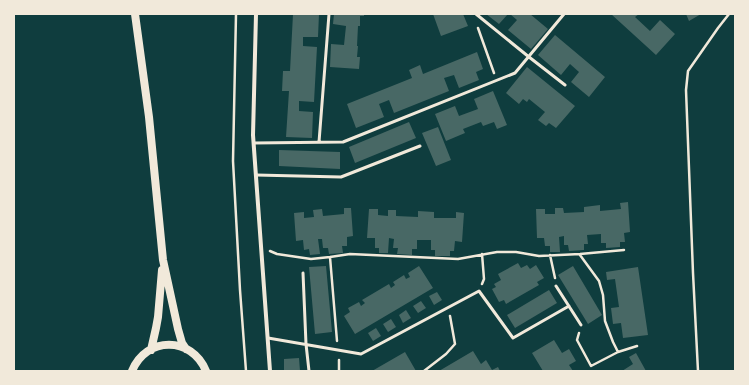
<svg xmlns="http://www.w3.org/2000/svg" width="749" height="385" font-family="Figtree,sans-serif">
<rect width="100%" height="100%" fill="#0f3d3e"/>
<path fill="#486865" d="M293,14H319L318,37H303V46L317,47L314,102L299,101V111L313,112L312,138L286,137L289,91H282L283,71H290Z
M334,14H364V16H360V26H358L357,46H358L357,57H360L359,69L330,67L331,44L344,45L346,26L333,24Z
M433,14H463L468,26L441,36Z
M486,14H508L499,24Z
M510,14H530L548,29L531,49L508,30L517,20Z
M611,14H639L635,17L650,31L660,20L675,34L656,55Z
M686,14H701L689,21Z
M555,35L605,77L589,97L571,82L579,72L570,64L561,75L538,55Z
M477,52L483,69L476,72L479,80L459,88L454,75L444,78L449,91L394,113L389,100L379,104L384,117L356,128L347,104L412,78L409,70L420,65L423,74Z
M527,67L575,106L556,128L549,123L546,126L538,120L545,112L529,99L527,102L523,99L519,104L506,93Z
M493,91L507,125L497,129L494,122L483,126L481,122L463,129L465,133L446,141L435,114L455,106L459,116L478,109L474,99Z
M409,122L416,138L355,163L349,147Z
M438,127L451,160L436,166L422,133Z
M279,150L340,152V169L279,166Z
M628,202L630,232L624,233L625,242H620V247L606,248V243H601V234L587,235L588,244H584V250L569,251L568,245H564V236L559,237L560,252H550V246H545L544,238H537L536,209H545V214H555V208H563L564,213L584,212V207L600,205V211L621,209L620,203Z
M344,208H351L353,236L347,237V246H342L343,253L329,254L328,248H323L322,239H318L320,254L310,255L309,249L304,250L303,240L296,241L294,213L304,212V218L314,217L313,210L322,209L323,216L344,214Z
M369,209H378V215L388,216V210H396V216L418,217V211L434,212V218H456V212L464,213L462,242L455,241L454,251H450V256H435V250H431V240H417V249H412V255L397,254L398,248H393L394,239L389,238L388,253H379V248H375V238H367Z
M518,263L521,268L527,265L530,269L536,265L544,278L537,282L539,285L506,304L504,300L499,302L492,289L496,287L494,284L501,280L498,274Z
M326,266L332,332L315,334L309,267Z
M419,266L433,288L355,334L344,316L350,312L348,308L359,302L361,306L365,303L362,300L389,284L391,288L395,285L393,282L404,275L406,279L410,277L408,273Z
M573,266L602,315L588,324L558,275Z
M638,267L648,335L623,338L621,323L613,324L611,308L619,307L615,279L607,280L606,272Z
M549,290L557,303L515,328L507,315Z
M437,292L442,300L434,305L429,296Z
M421,301L426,308L418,313L413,306Z
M406,310L411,318L403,323L399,315Z
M391,319L396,327L388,332L383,324Z
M376,328L381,336L373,341L368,333Z
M554,340L562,353L569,349L576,361L569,365L573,371H543L532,353Z
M473,351L481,364L486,360L492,370L498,367L500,371H439Z
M405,352L416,371H372Z
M636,353L646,371H622L633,364L629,357Z
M299,358L300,371H284V359Z"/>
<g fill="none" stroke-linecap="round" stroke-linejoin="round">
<path stroke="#f1e9da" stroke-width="2.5" d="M236,14L233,161L240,290L246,371
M478,28L494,73
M270,251L277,254L311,259L330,257L350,254L458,259L497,252H516L539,256L580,254L624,250
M550,255L555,278
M580,255L599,281L603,295L605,321L613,342L618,352
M330,257L337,341
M482,284L484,279L482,254
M579,333L577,340L591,366L618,352L637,346
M339,360V371
M424,371L446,354L455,344L450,316
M698,371L693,273L686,90L688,71L718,28L729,14"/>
<path stroke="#f1e9da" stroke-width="3" d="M476,14L529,57L565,85
M319,142L329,14
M254,143L343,142L515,73L564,14
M256,175L341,177L420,146
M303,273L306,344L309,371
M556,286L581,325
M268,338L361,354L479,291L513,338L569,306"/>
<path stroke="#f1e9da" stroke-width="4" d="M256,14L253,135L270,371"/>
<path stroke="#f1e9da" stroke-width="8" d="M135,14L149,117L163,260L178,329L182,343L186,349
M151,350L156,328L158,317L162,270
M132,371C146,336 192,336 206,371"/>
</g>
<rect width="749" height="385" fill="none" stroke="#f1e9da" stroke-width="30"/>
</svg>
